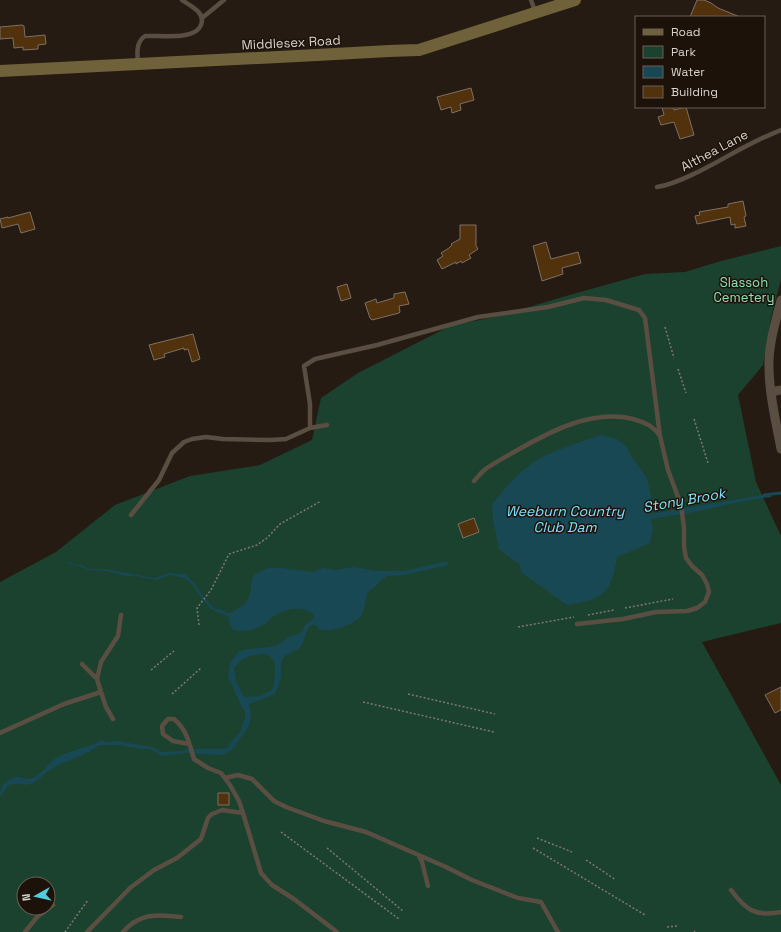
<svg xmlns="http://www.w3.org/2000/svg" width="781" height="932" font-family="'Space Grotesk',sans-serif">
<rect width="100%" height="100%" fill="#261b12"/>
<path fill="#1b422f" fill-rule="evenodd" d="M781,246V279L771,318L763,365L738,395L756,482L781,536V623L702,642L781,785V932H0V582L56,552L115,505L190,476L260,465L312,440L321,398L358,373L450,326L499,316L566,296L645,274L685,272L721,261ZM24,884H48V908H24Z"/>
<path fill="#184854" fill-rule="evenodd" d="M601,435L617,439L626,446L631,456L647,478L651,496L650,514L769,494L772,497L754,499L684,514L650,519L653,527L650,543L617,557C611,595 603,599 567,605L521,572L520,565L499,549L493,520L492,504C505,488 519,471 537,460C554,450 581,442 601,435Z
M447,561L448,565L404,575L387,576L378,583L376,586L368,592C364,600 366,609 361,616C355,624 329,634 320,629C318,628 317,626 315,625H311C304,631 306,641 300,647C295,653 285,653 282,660C280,665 281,671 281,676C280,682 278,688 275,694L249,704L251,714L249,726L232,750L225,754L219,755L185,753L161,756L158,753L150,749H140L118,745H99C86,756 65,760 50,770C43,774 38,782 30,784C23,787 14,780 7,787C5,790 3,794 0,797C0,772 21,784 35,777C43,773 48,763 56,758C70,750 88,748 102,740L105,742L116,741L152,747L162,752L183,751L188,748L196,749H226L239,733L242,730C241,721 250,716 242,708L228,676L230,663L238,652L244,650L276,646L289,637L301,633L305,625L314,618V615C301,604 283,609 270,619C270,619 267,623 266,623C256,630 244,632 233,630L230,625L229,617L211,609L199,595L193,585L184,578L170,575L156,580L138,576H126L106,571L89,570L76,565L68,564L67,562L81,565L90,569H105L154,578L169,573L185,574L194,583L204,597L215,609H220L225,612L230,613L245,604L250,595L252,580L254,575L268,568H282L312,572L316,571L323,568L336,570L353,567L376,571H405ZM262,654L268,655L274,660C276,669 275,681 272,690L260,696L244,697L236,681L234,669C240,658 251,655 262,654Z"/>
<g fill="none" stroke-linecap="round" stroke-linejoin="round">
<path stroke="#184854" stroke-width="3" d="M764,495L781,493
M9,782C15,777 18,778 24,780"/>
</g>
<path fill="#52310d" stroke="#7d7065" d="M697,0H704L711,3L718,8L740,17H690Z
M22,25L24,26L25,37L45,35L46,44L38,45V49L23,50V47L14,48L13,38L0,39V27Z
M471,88L474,100L460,104L461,110L452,113L451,107L441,110L437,97Z
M662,107H673L674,110L686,107L694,135L680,139L674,122L661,125L658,117L664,115Z
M743,201L746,216L744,217L746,226L735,228V224L731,225L730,217L697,224L695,216L700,215L699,212L728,207V204Z
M30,212L35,229L21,233L18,224L2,228L0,219L8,217V218Z
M460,225H476V246L478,249L469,255L471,258L462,263L461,261L456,264V262L442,269L437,260L443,256L441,253L449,248L452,245L451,244L460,239Z
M546,242L551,259L578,252L581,263L562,268L563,274L542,281L533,246Z
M347,284L351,298L341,301L337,287Z
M405,292L409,304L399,306L400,312L399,313L372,320L370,318L365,303L376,299L377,303L394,298V294Z
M193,334L200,359L192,362L188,349L184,350V348L164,354L165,357L154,360L149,345Z
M474,518L479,532L463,538L458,524Z
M781,687V710L775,713L765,695Z
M218,793H229V805H218Z"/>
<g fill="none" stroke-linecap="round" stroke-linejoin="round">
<path stroke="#80776f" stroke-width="1.5" stroke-dasharray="2 2" stroke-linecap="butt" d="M665,327L674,358
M678,369L686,393
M694,419L708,463
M625,608L673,599
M588,615L614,610
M199,625L197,608L211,590L229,554L257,545L267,538L280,524L321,501
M518,627L574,617
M151,670L174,651
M172,694L201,668
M408,694L495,714
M363,702L494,732
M281,832L399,919
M537,838L572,852
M327,848L403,911
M533,848L645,915
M586,860L616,880
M667,927L677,926
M694,931L695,932
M65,932L88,900"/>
<path stroke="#5a4e43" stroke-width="4.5" d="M531,0L535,11
M202,18L224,0
M138,63C137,53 136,42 145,36C160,35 195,41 201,25C206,12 190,6 182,0
M657,187C672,185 685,178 698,172C726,158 752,141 781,130
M310,428V404L304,366L315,359L377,345L478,317L548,307L584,298L606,300L639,310L645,318L660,436C652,425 646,423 633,419C591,409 549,432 514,452C505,457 496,462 487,468C482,471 478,477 474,481
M131,515L159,480L172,453L184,442L192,439L206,437L223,439L271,440L286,439L310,428L327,425
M577,624L623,619L656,612L687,611L697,608L705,602L709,592L707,584L702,575L692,566L686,558L684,547V528L681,505L668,470L660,436
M82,664L97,679L101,692
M97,679L101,662L118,636L121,615
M0,733L64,704L101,692L106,707L113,719
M189,744L173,741L163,734L162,726L168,719H174C187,730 189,743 194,759L208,768L221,773L230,785L239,801L243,813L261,873L272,885L294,899L337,932
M225,778L238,775L252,779L274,801L286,807L324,821L366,832L446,867L472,880L518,898L541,902L558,932
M419,856L422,862L428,886
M731,890C746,910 755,917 781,912
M25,932L37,917L53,905
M87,932L130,888L154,870L177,858L201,839L208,818L212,814L222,810L243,813
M123,932C139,913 158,914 181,917"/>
<path stroke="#5a4e43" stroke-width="9" d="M781,300C776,321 768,345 769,367C769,394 776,422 781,449
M771,392L781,390"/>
<path stroke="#6f6139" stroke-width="12" d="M0,71L317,55L389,51L419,50L575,0"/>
</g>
<g text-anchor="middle" stroke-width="3" stroke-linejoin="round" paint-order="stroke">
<g font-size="13" fill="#dad3cd" stroke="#1c1209">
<text transform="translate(291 42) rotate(-3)" y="5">Middlesex Road</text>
<text transform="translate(714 150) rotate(-28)" y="5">Althea Lane</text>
</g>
<g font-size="13" fill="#90e1b8" stroke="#1c1209">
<text x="744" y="287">Slassoh<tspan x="744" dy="15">Cemetery</tspan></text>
</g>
<g font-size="14" font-style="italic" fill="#83e5fe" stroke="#1c1209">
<text transform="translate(684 500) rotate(-10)" y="5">Stony Brook</text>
<text x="565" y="516">Weeburn Country<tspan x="565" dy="16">Club Dam</tspan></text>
</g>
</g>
<rect x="635" y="16" width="130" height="92" fill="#1c1209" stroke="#685f57"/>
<rect x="643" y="29" width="20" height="6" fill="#6f6139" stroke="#685f57"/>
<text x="671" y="36" font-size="12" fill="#dad3cd">Road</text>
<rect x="643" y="46" width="20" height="12" fill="#1b422f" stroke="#685f57"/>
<text x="671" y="56" font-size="12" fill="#dad3cd">Park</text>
<rect x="643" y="66" width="20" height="12" fill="#184854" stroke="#685f57"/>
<text x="671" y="76" font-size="12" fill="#dad3cd">Water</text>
<rect x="643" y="86" width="20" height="12" fill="#52310d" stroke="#685f57"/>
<text x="671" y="96" font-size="12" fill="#dad3cd">Building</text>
<g transform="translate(36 896) rotate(262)"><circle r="19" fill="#1c1209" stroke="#685f57"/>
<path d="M0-3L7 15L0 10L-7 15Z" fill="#53cbdc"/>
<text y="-6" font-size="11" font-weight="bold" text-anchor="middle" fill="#dad3cd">N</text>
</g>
</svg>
